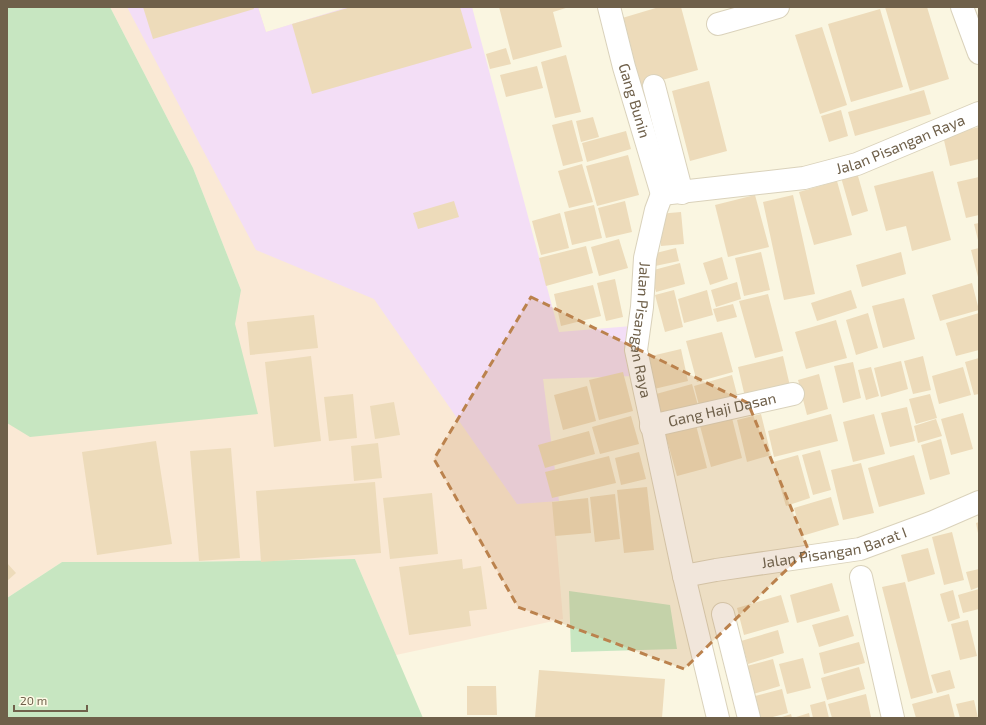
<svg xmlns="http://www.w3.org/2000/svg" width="986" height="725" font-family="'Exo 2',sans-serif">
<rect width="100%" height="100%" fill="#faf6e1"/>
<path fill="#fae9d5" d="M110,7H258L266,32L348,7H472L543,379L563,619L396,655L355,559L178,562H62L7,598V357L241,290L193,168Z"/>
<path fill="#f3def6" d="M127,7H258L266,32L348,7H472L559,332L632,326L635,376L543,379L559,501L517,504L374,299L256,250Z"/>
<path fill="#c7e6c1" d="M7,7H110L193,168L241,290L235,324L258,414L30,437L7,423Z
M355,559L423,718H7V598L62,562H178Z
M569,591L670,605L677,649L571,652Z"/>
<path fill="#eddbba" d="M143,7H253L254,9L153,39Z
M351,7H460L472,48L312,94L292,24Z
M499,7H569L553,12L562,47L513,60Z
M659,7H681L698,70L637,87L619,19Z
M885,7H927L949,79L910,91Z
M880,9L903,87L851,102L828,24Z
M822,27L847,105L820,114L795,35Z
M506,48L511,64L490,69L486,54Z
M566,55L581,112L555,118L541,62Z
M537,66L543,88L506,97L500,75Z
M709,81L727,151L690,161L672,91Z
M924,90L931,114L855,136L848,112Z
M841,110L848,136L829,142L821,116Z
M593,117L599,137L581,142L576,121Z
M572,120L583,161L563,166L552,125Z
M979,127V159L950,166L943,136Z
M626,131L631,149L587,162L582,143Z
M628,155L639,195L597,206L586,166Z
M582,164L593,202L569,208L558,171Z
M856,169L868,211L852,216L840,174Z
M933,171L951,240L912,251L906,226L886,231L874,186Z
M979,177V215L966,218L957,182Z
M837,181L852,235L814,245L799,192Z
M755,195L769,247L728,257L715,205Z
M793,195L815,294L784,300L763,202Z
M454,201L459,217L418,229L413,213Z
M625,201L632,232L606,238L598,208Z
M594,205L602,238L572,245L564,212Z
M681,212L684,244L661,246L658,214Z
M560,213L569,248L541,255L532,221Z
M979,223V240H978L974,224Z
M619,239L628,268L599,276L591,247Z
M586,246L593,273L546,286L539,258Z
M676,248L679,261L655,266L652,254Z
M979,248V277H978L971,250Z
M761,252L770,290L744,296L735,258Z
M901,252L906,274L862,287L856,265Z
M722,257L728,279L710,285L703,263Z
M680,263L685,284L656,292L650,271Z
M615,279L623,317L606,321L597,283Z
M737,282L741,299L716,307L711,290Z
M972,283L979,310L940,321L932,295Z
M593,285L601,316L561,326L554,294Z
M674,290L683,327L665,332L655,295Z
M707,290L713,315L684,323L678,299Z
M851,290L857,308L817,321L811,303Z
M768,294L783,351L755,358L739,301Z
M904,298L915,339L883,348L872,306Z
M733,304L737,317L717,322L713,309Z
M868,313L878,348L856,355L846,320Z
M979,313V350L956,356L946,323Z
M314,315L318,348L250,355L247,322Z
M836,320L847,358L806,369L795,332Z
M722,332L733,372L697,382L686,341Z
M681,349L688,381L654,389L647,357Z
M311,356L321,441L274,447L265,362Z
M783,356L790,386L745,397L738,367Z
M923,356L931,390L913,394L904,361Z
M979,358V394L974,395L965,362Z
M901,361L908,389L881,397L874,368Z
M853,362L861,398L843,403L834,366Z
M871,367L879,396L866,400L858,370Z
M963,367L971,395L939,404L932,376Z
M623,372L633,411L599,420L589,380Z
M819,374L828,409L807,415L798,380Z
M732,375L738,398L700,409L694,386Z
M692,384L699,409L655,421L649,396Z
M587,386L596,421L563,430L554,395Z
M353,394L357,438L329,441L324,397Z
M930,394L937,418L916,424L909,399Z
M394,402L400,435L375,439L370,406Z
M907,407L915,441L890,447L881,413Z
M963,413L973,449L951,455L941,419Z
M761,414L771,455L747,462L737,420Z
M831,414L838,441L774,457L768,431Z
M874,414L885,454L853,462L843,422Z
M631,416L639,444L600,454L592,427Z
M732,418L742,458L711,467L700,426Z
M936,419L942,436L918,443L914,426Z
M696,425L707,468L677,476L665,433Z
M589,431L595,454L545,468L538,445Z
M941,439L950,474L930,480L921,445Z
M156,441L172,544L97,555L82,452Z
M378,443L382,478L354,481L351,446Z
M231,448L240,558L199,561L190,451Z
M820,450L831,490L813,495L802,455Z
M639,452L646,479L621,485L615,458Z
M798,455L810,498L786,506L773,462Z
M914,455L925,494L879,507L868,468Z
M609,456L616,483L552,498L545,472Z
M861,463L874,513L843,520L831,470Z
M375,482L381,553L261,562L256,491Z
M647,487L654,550L624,553L617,490Z
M432,493L438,554L390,559L383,498Z
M615,494L620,539L595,542L590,497Z
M831,497L839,525L802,536L794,508Z
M588,498L591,533L555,536L552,502Z
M979,522V533H978L976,523Z
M952,532L964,580L944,585L932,537Z
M928,548L935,574L908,582L901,555Z
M462,559L463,569L481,566L487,609L469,611L471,626L409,635L399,567Z
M7,563L16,573L7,581Z
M979,569V587L971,590L966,572Z
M905,582L933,693L911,699L882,587Z
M832,583L840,611L797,623L790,595Z
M979,589V609L963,613L958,595Z
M953,590L960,618L948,622L940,594Z
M781,595L789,622L744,635L737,608Z
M848,615L854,636L819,647L812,625Z
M968,620L977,656L960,660L951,624Z
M778,630L784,653L748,664L741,641Z
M859,642L865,663L824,674L819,653Z
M803,658L811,688L787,694L779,664Z
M773,659L780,686L747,696L739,668Z
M859,667L865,689L827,700L821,678Z
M539,670L665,679L662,718H535Z
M950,670L955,688L937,693L931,675Z
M467,686H496L497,715H467Z
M782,689L788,713L769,718H753L747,698Z
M866,694L871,717L832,718L828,704Z
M949,694L955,718H916L912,704Z
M974,700L978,718H960L956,704Z
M825,701L829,718H813L810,705Z
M809,713L810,718H793Z
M791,714L792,718H779Z"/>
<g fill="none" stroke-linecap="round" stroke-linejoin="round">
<g stroke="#dad2bb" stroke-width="24">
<g id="minor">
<path id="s1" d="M609,7L624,67L662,194"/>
<path d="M962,7L979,53"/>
<path d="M718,24L778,7"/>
<path d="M654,86L682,193"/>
<path id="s2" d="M662,194L656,210L645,258L642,307L636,350L684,576L718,718"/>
<path id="s3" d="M662,194L804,178L857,164L979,113"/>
<path id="s4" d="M651,426L793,394"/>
<path id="s5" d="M684,576L716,570L860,549L933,522L979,502"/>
<path d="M861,577L893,718"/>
<path d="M723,614L749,718"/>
</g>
</g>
<use href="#minor" stroke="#fff" stroke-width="22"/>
</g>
<path fill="#bb824d" fill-opacity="0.2" stroke="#bb824d" stroke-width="3" stroke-dasharray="8 5" stroke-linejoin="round" d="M531,297L748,403L808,549L684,669L518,607L434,459Z"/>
<g text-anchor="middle" stroke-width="3" stroke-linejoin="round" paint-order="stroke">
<g font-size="15" fill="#6f604a" stroke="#fdfae6">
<text dy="5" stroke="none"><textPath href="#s1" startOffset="97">Gang Bunin</textPath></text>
<text dy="5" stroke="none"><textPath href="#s3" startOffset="245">Jalan Pisangan Raya</textPath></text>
<text dy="5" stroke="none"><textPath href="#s2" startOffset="139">Jalan Pisangan Raya</textPath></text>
<text dy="5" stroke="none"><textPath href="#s4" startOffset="73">Gang Haji Dasan</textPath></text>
<text dy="5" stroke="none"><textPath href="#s5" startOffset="153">Jalan Pisangan Barat I</textPath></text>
</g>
</g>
<rect width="986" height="725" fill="none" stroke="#6f604a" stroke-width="16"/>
<path d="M14 705v6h73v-6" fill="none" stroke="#6f604a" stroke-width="2"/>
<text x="20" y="705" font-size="12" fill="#6f604a" stroke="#fdfae6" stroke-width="3" paint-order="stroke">20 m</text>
</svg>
